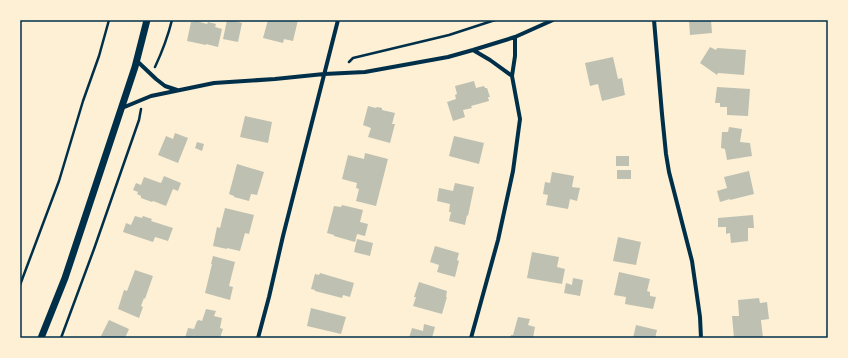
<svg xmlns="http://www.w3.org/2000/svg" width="848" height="358" font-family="'Zilla Slab',serif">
<rect width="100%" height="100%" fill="#fdf0d5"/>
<path fill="#bec0b2" d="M227,20H232L242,23L238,42L223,39Z
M268,20H298L293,41L284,39L283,43L263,38Z
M689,20H711L712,33L690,35Z
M196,21L207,24L208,22L216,24L215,27L222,29L218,47L206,44V45L187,41L191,22H195Z
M710,47L716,50L717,48L746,50L744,75L718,73L717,75L700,63Z
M613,57L618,79L622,78L625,95L602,101L598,84L590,86L585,63Z
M474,81L476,88L484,86L485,88H487L490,97H488L489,101L471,106L472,108L463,110L465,117L453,121L447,102L456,99L455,95L457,94L455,86Z
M717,87L750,89L748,116L727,115V107H720V103H715Z
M368,106L376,108L377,107L382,108V110L395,113L392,124H395L390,143L368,137L371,128L363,125Z
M245,116L272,122L268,143L240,137Z
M729,127L742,129L740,142L750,143L752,156L727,160L725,149L721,148L722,132H728Z
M175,133L188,138L178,163L158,155L166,136L173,139Z
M454,136L484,143L479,164L449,156Z
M197,142L204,144L202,151L195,148Z
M365,153L388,159L376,206L356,201L359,189L356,188L357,183L342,179L348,155L364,159Z
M616,156H629V166H616Z
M237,164L264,172L257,195L251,194L249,201L234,197V196L229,194Z
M617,170H631V179H617Z
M749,171L754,194L730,200V199L720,202L717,191L727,188L724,177Z
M552,172L574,176L572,187L580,188L577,201L570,199L568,209L546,205L548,195L543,194L545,182L550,183Z
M164,176L181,183L178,191L173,189L166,206L153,201L152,202L141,198V196L137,194L138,192L133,190L136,183L141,185L144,177L161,183Z
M455,183L474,187L468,216L467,215L465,225L449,221L451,212H449L450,204L437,201L439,188L453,191Z
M342,205L363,210L360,222L368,224L365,236L357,234L355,242L334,236V235L327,233L334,206L341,207Z
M225,208L254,215L249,234L245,233L240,251L227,248V249L213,246L217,227L220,228Z
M753,215L754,228H748V241L731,243L730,233L726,234V227H718V218Z
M135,216L142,218L143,216L152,219L151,221L173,228L168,241L155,237L153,242L123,232L126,223L131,225Z
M618,237L641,242L636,265L613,261Z
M357,239L373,243L370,256L354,252Z
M435,246L459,253L457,260L459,261L455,277L437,272L439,265L430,262Z
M532,252L559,257L557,267L565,269L562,284L527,278Z
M213,256L235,262L229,286L233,287L230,300L205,293L212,264H211Z
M135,270L153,276L145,299L144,298L141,306L143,307L139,318L118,309L124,290L127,291Z
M619,272L650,279L647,291L650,292V296L656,297L653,309L625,304L626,297L614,295Z
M320,273L354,283L350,297L343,295L342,298L315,291V290L311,289L315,274L319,275Z
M573,278L583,280L580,296L564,293L566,283L572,285Z
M419,282L447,291L446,297H447L442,314L413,306L416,297H414Z
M759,298L760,303L767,302L769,319L761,320L763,338H734L732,316H739L738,300Z
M311,308L346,317L341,334L307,326Z
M206,309L216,311L214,316L222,318L220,328L223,329L220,338H185L188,328L194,329L197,321L199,320L202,321Z
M518,317L530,319L528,325L535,327L533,338H510L511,335H513Z
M109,320L129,329L125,338H100Z
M424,324L435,327L432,338H409L412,328L423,331Z
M827,324H828V336H826Z
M636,325L657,330L655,338H633Z"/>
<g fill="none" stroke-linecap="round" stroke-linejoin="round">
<path stroke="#003049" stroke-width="2.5" d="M349,62L353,58L449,35L495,20
M155,67C162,52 168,36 172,20
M20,285L59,181L83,101L99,56L109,20
M61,338L94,249L139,120L141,109"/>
<path stroke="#003049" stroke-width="4" d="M654,20L662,114L666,154L669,172L692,261L700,317L701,338
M137,61L156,79L165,86L177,90
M512,76L515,56V37
M122,108L151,96L214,83L275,79L324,74L365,72L448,57L473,50L515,37L553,20
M258,338L269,297L283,236L338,20
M471,338L498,240L513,171L520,119L512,76L490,60L473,50"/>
<path stroke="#003049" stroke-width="7" d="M41,338L65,278L135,67L147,20"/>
</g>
<rect width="848" height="358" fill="none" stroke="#fdf0d5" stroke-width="42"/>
<rect x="21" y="21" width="806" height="316" fill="none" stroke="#003049" stroke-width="1.5"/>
</svg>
